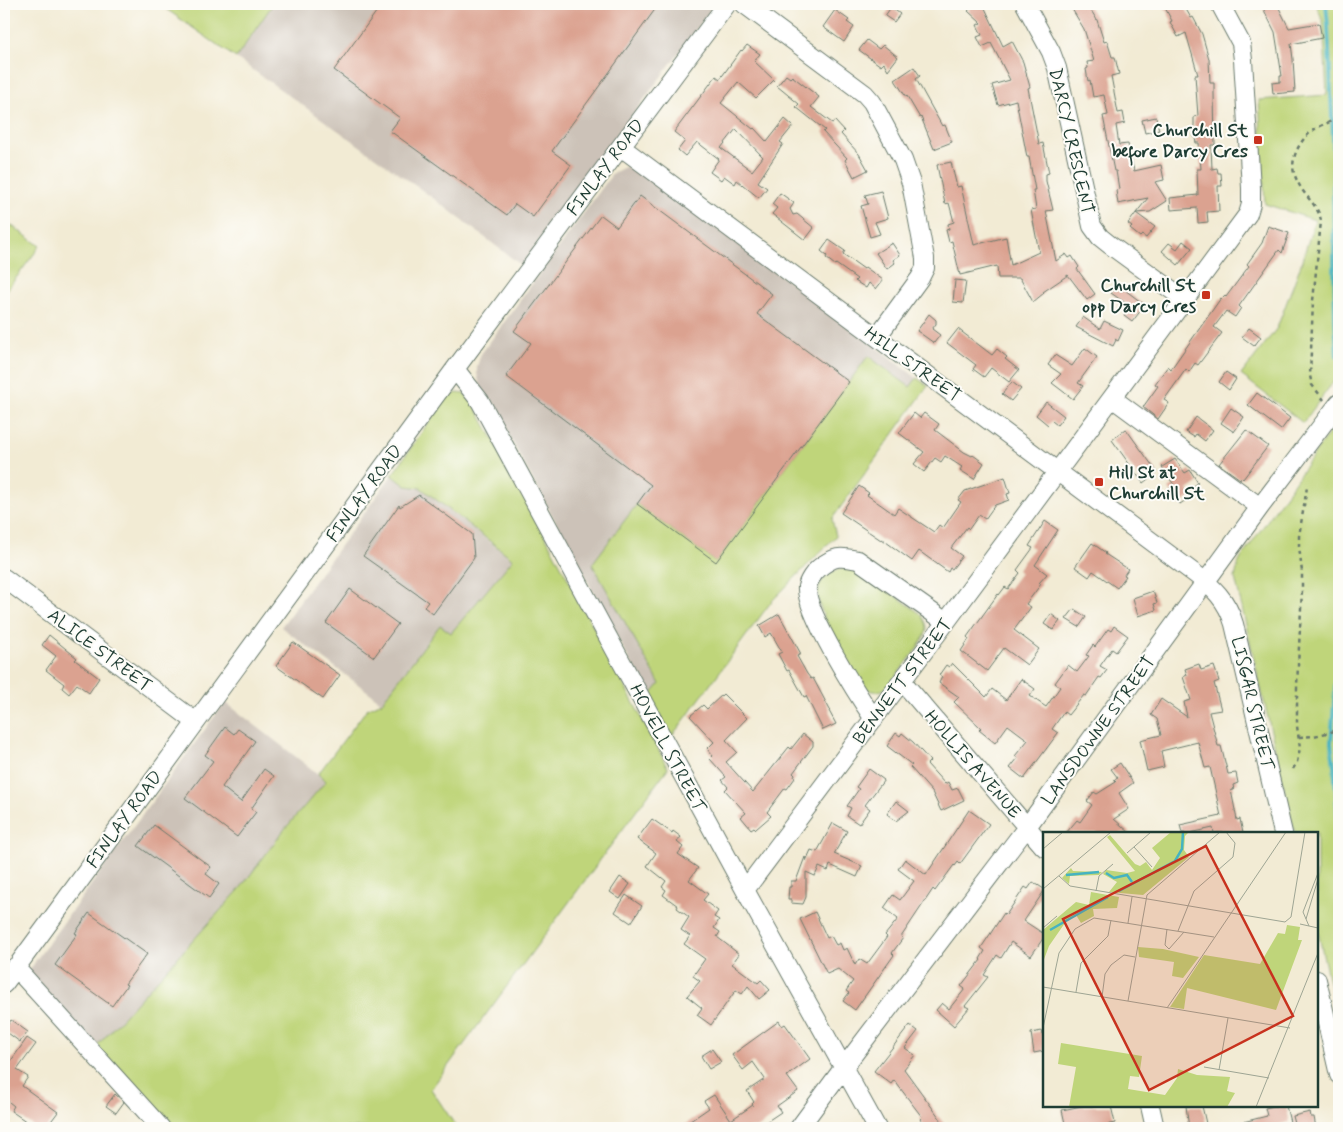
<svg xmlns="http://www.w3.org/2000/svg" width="1343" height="1132" font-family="Mynerve,sans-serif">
<rect width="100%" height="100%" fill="#fdfcf7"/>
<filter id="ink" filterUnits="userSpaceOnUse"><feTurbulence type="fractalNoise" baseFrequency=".02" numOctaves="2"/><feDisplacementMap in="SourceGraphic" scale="10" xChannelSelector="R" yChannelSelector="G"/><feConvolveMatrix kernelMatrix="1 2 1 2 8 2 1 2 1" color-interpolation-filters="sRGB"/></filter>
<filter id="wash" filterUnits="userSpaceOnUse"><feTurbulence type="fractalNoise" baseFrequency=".0096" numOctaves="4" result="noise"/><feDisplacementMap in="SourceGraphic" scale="20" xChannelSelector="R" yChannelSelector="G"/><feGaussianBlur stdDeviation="1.12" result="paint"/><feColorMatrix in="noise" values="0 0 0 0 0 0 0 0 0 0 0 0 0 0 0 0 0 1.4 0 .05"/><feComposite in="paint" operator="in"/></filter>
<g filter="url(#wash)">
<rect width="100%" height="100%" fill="#f2ebd4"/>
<path fill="#ccc2b8" d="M273,4H715L521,265L433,198L236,58Z
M625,167H630L641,171L917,378L832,500L649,697L577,561L489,399L480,386L477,373V367L481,354L613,173Z
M392,475L406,486L421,488L488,541L513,559L451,634L439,626L382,702L281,627Z
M225,702L327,781L284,830L239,890L95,1048L29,972L36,960Z"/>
<path fill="#bfd57a" stroke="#6f8957" d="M159,4H273L236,58Z
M1316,4H1339V374L1303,423L1241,375L1277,328L1300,267L1315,220L1265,204L1259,100L1327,95L1323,21Z
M4,220L40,246L4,294Z
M868,356L910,387L917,378L928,386L832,519L836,536L771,602L679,727L671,736L649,697L660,684L592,564L637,504L716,562Z
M458,393L464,394L471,399L512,473L668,768L431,1089L457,1128H165L95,1048L239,890L284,830L326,781L318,774L367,709L382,702L440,625L451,633L513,559L421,488L406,486L392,475L444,400L452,394Z
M1339,419V985L1330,986L1317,927V833H1295L1235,578L1238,564L1241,558Z
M839,569H847L864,573L921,614C924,619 927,623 927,629C925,642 897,674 888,686C879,694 872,692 862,686C851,667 816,613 818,593C819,580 828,573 839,569Z"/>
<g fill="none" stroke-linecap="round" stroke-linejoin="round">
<path stroke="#45b3c1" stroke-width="4" d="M1326,4L1328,26L1334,161L1333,180L1335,318L1337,356
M1339,639L1331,743L1334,765L1339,833"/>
</g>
<g id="blocks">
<path fill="#dba290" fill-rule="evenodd" d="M382,4H659L552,151L571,165L533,217L515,204L507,215L390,131L400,118L334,70Z
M964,4H983L1003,46L1012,41L1023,62L1030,87L1028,88L1039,144L1043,143L1049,173L1046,174V181L1053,210L1046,211L1056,261L1066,254L1069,258L1072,256L1079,267L1077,269L1095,294L1087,300L1068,275L1043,292L1044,293L1033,302L1020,278H998L997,266L960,275L952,241L949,242L946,230L949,229L948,224L954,222L949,203L945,204L937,165L951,162L957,187L961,186L974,245L1006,237L1011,265L1039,252L1031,210L1036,209L1033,190H1035L1029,157H1027L1016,100L998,105L992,85L1010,80L991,43L982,47L977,37L982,35L977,25L981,23L968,11L970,9Z
M1069,4H1087L1097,20L1104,42L1107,41L1112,57H1115L1119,74L1111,76L1118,113L1123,112L1125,123L1116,125L1119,145L1128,144L1134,171L1161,165L1164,180L1155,182L1167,201L1150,212L1136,213L1148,198L1118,204L1116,190L1119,189L1116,171H1114L1103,116L1108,115L1104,95L1093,97L1090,80L1088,81L1086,69L1088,68L1087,62L1094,61L1084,29Z
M1163,4H1183L1191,18L1193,17L1202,34L1209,59L1210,83H1214V94L1215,145H1211L1212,169L1217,168L1218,173H1221L1222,186H1218L1219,211L1207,212L1208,222L1198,223L1197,208L1171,210L1170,198L1198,195L1197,169H1201L1199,143H1196L1195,138H1194V117L1198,116L1195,75H1198L1186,33L1178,37L1170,22L1172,21Z
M1261,4H1277L1289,28L1319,23L1322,38L1291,44L1293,59L1295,92L1273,94L1272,83L1280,82V76H1282L1275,32Z
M891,7L900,14L894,22L885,16Z
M835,10L849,20L847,22L854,27L844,42L823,27Z
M867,40L879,49L883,45L898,57L888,70L884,63L881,66L859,50Z
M747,45L760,54L754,61L774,80L756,98L738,82L721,103L753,129L754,128L767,142L785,119L793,126L780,142L783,144L758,182L767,188L759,198L737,180L735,184L724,176L721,180L710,172L719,159L697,142L685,156L678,150L685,141L674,132L716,76L720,79L741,50L742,51ZM736,129L763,157L752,171L721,148Z
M914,67L920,76L916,79L942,126L945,125L952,142L934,149L921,117L920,118L907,96L906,97L895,80Z
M786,75L790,78L792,76L819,97L811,107L832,123L835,121L844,131L841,134L859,154L868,170L854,177L845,160L847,158L823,132L825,130L796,107L799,104L777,86Z
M1156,117L1159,130L1145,133L1142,120Z
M881,191L888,218L875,222L880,234L870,237L861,206L868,204L865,195Z
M780,193L794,203L790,209L793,215L797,214L814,228L805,240L772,214L777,208L772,204Z
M640,196L772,294L757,314L849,382L716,562L637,504L651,485L506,376L531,343L514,331L601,215L617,227Z
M1136,213L1155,227L1146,238L1142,235L1140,237L1130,229L1132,227L1128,224Z
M1268,226L1289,233L1282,253L1279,250L1239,306L1241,308L1235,317L1226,311L1214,327L1222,333L1198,365L1195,363L1189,372L1186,369L1164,400L1169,403L1158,419L1143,407L1158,386L1155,384L1168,366L1171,369L1221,298L1222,299L1225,296L1226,297L1249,266L1247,264L1262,243Z
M829,240L845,251L843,254L864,269L865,267L883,280L876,289L869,283L866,288L855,281L857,279L836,264L835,265L826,258L827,256L821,251Z
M1183,241L1192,248L1178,265L1162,251L1169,243L1177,249Z
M892,243L900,255L893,260L895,263L887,269L876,253Z
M955,280L966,281L963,303L953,302Z
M1117,284L1145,305L1132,322L1124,316L1131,307L1111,293Z
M929,314L936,320V324L932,329L940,335L934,343L917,331Z
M1083,317L1100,329L1104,321L1123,330L1118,341L1115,339L1116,340L1113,346L1076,327Z
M1249,328L1261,337L1254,346L1242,337Z
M958,329L992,355L997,349L1007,357L1005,359L1019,370L1009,382L991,368L984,377L973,369L976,365L947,343Z
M1085,348L1097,357L1078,383L1083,386L1073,399L1052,383L1061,374L1048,365L1055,355L1072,366Z
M1226,372L1236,379L1229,390L1219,382Z
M1012,382L1021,389L1011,401L1002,394Z
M1257,393L1290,418L1281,430L1248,405Z
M1046,402L1064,416L1057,425L1052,421L1048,425L1036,415Z
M1231,408L1244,417L1234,432L1221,423Z
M914,413L920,418L924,413L939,424L935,430L964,452L972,456L973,455L984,463L974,479L960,470L962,467L945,456L941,462L935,458L924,472L914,464L924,452L899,433Z
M1196,417L1213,430L1205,441L1196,434L1194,437L1186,432Z
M1126,429L1157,472L1143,483L1112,440Z
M1246,430L1268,446L1243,479L1241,477L1240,479L1219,464Z
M1175,459L1185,473L1190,470L1198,483L1188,490L1192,496L1180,504L1169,489L1174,485L1162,467Z
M1005,477L1010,493L1007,494L1009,500L995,505L985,519L979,515L969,529L967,527L951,548L962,556L952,569L950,568L948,572L919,551L912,561L882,539L881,540L841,513L859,486L869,493L867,495L894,514L898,508L934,532L939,525L943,528L961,502L958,500L965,491Z
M419,495L472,534L474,558L433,614L424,607L428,602L363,556L399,505L400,507Z
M1045,521L1058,530L1035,565L1047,574L1039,583L1041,584L1026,604L1031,607L1014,630L1039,649L1027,665L1004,648L987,671L961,651L969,639L967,637L998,594L999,595L1005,587L1008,589L1020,573L1017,570L1033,548L1029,546Z
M1092,543L1106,553L1105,554L1128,569L1124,575L1126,576L1117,588L1093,571L1089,577L1075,567Z
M350,589L398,624L374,657L326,623Z
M1153,591L1157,603L1154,604L1156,610L1138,616L1133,598Z
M1074,609L1086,617L1079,627L1066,619Z
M779,614L801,654L797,656L807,674L811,679L813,678L830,710L829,711L836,724L823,730L806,696L804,697L789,670L787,671L778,654L782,652L771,633L765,637L759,626Z
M1051,614L1060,621L1053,630L1044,624Z
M1114,626L1128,636L1116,652L1112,649L1100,666L1107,670L1101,678L1099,677L1086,696L1084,695L1068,715L1064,712L1052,729L1058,733L1024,779L1010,768L1018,758L1015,756L1028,740L1008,725L995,743L979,730L981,728L954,702L959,697L939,683L942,677L939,675L946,665L949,667L952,663L986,697L992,689L1006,700L1021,679L1035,689L1030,696L1046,707L1060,687L1055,683L1068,665L1077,672L1089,656L1086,655L1093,645L1095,647L1108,629L1111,631Z
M49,635L77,658L75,660L99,678L89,693L77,684L69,694L62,688L64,684L46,670L56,656L42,645Z
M293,642L340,675L323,699L276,666Z
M1199,664L1201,670L1214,666L1219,681L1214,683L1221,710L1209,712L1218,746H1221L1228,774L1236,773L1238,783L1233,785L1234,790H1231L1237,820L1240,819L1243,833H1214L1213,828L1190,833H1182L1180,825L1221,816L1210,767L1205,768L1198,742L1161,751L1164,767L1147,771L1140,740L1161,735L1157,719L1151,715L1161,699L1187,717L1184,702L1191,700L1183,677L1187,675L1185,669Z
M723,694L747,718L726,740L737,752L726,762L753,792L789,747L791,749L803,734L813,742V746L793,773L795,775L794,777L795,778L787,789L785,788L767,812L771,816L756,829L754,827L751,829L741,817L746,813L725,790L728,787L722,780L726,777L710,759L713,756L707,749L714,742L690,716L703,705L707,709Z
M225,727L234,734L238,729L255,741L222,787L241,802L264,769L274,776L251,809L256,812L237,837L185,798L213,761L205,755Z
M896,733L900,736L902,733L913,742L930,761L927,764L945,784L948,782L952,790L958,788L964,800L941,811L932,792L910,767L912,765L887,746Z
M1120,763L1133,783L1119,793L1129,809L1114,819L1130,833H1066L1077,820L1080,822L1092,805L1087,801L1094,792L1097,794L1116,782L1114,780L1118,778L1111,769Z
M869,769L884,780L865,805L870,809L859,824L847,816L851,808L847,806L859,789L856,787Z
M896,801L909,811L896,821L887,814Z
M969,810L989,824L960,864L958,862L955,866L954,865L935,891L933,889L901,937L903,938L892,953L894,955L855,1010L843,1001L849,993L846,991L853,981L838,969L827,974L800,919L815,912L827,938L831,936L836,945L840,943L843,950L847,948L855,965L859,959L867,964L887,937L885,935L898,919L884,908L893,895L900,900L914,881L898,869L905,859L926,875Z
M652,819L672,833L673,831L681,837L677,842L683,847L678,854L698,868L689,880L708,894L703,900L718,911L714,917L719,920L714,928L720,932L717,937L739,954L732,964L758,983L761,980L770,990L759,999L748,986L742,994L736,990L711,1025L697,1015L702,1008L687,996L700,981L693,976L705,959L684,944L690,936L681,930L689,917L677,908L678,906L663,895L666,890L662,887L666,881L647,866L656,853L637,839Z
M833,823L847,831L834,854L862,866L857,877L830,865L828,871L819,867L815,876L806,872V897L803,904L791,903V899H788L789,887H791V881H796L805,857L806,861L811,850L817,852Z
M154,825L211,867L206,874L219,884L209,898L138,846Z
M620,877L630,884L620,899L610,892Z
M1033,882L1044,889V891L1024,921L1044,934V937L1031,956L1011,942L1001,958L997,955L984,975L988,977L965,1006L969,1008L954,1026L936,1010L942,1003L949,1009L965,989L961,986L981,960L980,959L985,951L981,948L1004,913L1006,915L1025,887L1028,889Z
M626,895L642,906L631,923L615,912Z
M89,913L147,954L125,984L127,985L112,1006L55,965L77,934L75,933Z
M11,1020L28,1032L20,1042L4,1030Z
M779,1021L782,1026L785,1024L810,1059L787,1076L798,1091L777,1106L781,1112L757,1128H680L709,1108L704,1101L714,1095L731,1120L753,1105L752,1104L754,1102L747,1091L765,1079L753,1062L743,1070L732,1055Z
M910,1025L918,1031L905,1048L915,1055L904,1069L947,1128H926L920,1119L922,1117L894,1080L891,1084L874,1071Z
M1042,1031L1044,1040V1051L1034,1053L1031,1033Z
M27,1038L36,1044L17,1070L28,1077L22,1086L58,1112L46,1128H36L11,1111L14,1106L4,1098V1062L8,1065Z
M712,1049L721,1062L709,1069L701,1056Z
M115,1094L124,1102L116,1113L106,1106Z
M1082,1106H1111L1115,1123L1091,1128H1066L1062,1110Z
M1186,1106H1202L1207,1128H1189Z
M1274,1106H1286L1290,1122L1263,1128H1235V1124L1267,1116L1265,1108Z
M1310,1112L1311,1117H1314L1316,1128H1296L1293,1116Z"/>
</g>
</g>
<g filter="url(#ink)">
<use href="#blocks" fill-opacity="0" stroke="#697a6c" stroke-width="1"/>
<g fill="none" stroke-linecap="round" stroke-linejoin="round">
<g stroke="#697a6c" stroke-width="20">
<path id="minor" d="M744,4L865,94L872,102L903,160L911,183L925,258V268L920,278L877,337
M1025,4L1051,52L1057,68L1092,226L1100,237L1110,245L1184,299
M621,147L1194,573C1213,587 1227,600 1234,624L1283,833
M455,369L480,401L745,890L877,1128
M1112,398L1260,507
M4,578L196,722
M902,681L1044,847
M874,719C859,697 804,610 807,587C808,581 814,572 819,568C834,556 840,556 858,560L946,622
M745,890L946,622L1248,214L1251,204V188L1243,60L1241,43L1220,4
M15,967L161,1128
M1317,980L1339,1075
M4,984L455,369L727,4
M1150,1106L1155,1128
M799,1128L844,1067L1027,827L1260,507L1339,403"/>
</g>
<path stroke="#697a6c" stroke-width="2.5" stroke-dasharray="4 4" stroke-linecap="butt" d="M1324,400L1312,385L1310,376L1313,301L1321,221C1319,208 1310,201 1303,191C1299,185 1296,179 1294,173C1290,157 1301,138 1315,129C1323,124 1332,122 1339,117
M1299,737L1314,736L1339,730
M1293,769L1297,762L1300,748L1297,726V685L1302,590V572L1299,546V536L1307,487"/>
<use href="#minor" stroke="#fff" stroke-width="18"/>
</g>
</g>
<g fill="#c8321e" stroke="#fdfcf7" stroke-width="2">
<rect x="1253" y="135" width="10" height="10" rx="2.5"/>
<rect x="1201" y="290" width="10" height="10" rx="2.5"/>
<rect x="1094" y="477" width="10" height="10" rx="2.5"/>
</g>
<g text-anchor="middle" stroke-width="4" stroke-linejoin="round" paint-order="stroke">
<g font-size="18" font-weight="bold" fill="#1f3d34" stroke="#fdfcf7" text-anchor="end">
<text x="1248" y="136">Churchill St<tspan x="1248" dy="21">before Darcy Cres</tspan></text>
<text x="1196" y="291">Churchill St<tspan x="1196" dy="21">opp Darcy Cres</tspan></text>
<text x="1109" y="478" text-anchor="start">Hill St at<tspan x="1109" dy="21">Churchill St</tspan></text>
</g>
<g font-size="18" fill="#1f3d34" stroke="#fdfcf7">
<text transform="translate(1072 141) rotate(77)" y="6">DARCY CRESCENT</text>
<text transform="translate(605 167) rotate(-53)" y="6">FINLAY ROAD</text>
<text transform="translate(913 364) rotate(36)" y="6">HILL STREET</text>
<text transform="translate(364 493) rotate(-54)" y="6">FINLAY ROAD</text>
<text transform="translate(100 650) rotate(37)" y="6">ALICE STREET</text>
<text transform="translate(902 681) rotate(-53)" y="6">BENNETT STREET</text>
<text transform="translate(1253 703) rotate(77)" y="6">LISGAR STREET</text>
<text transform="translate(1098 730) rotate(-54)" y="6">LANSDOWNE STREET</text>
<text transform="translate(668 748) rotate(62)" y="6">HOVELL STREET</text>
<text transform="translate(973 764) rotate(49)" y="6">HOLLIS AVENUE</text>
<text transform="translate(124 819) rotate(-54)" y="6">FINLAY ROAD</text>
</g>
</g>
<g transform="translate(1043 832)">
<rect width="275" height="275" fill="#f2ebd4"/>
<path d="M128,0H146L142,4L141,18L146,25L100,63L66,60L74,50L60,42L63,38L84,41L92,39L64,5L67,3L92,32L97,34L103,30L109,38L117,26L109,16ZM28,36L30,39L59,40L56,43L27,44L26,52L19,46ZM48,60L76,65L74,76L50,77L51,84L38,91L33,83L24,88L6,114L0,130V98L33,70L46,73ZM244,93L257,95L255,108H259L233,178L144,156L141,177L127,175L161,123L217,132L235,101L242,102ZM95,115L120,117L156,125L140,146L129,144L131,130L96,125ZM18,211L99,224L96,245L87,244L85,257L122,263L134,246L135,237L154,243L187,245L184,259L192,261L184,275H26L33,235L15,232Z" fill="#bfd57a"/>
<path fill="none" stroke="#45b3c1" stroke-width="2.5" d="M63,41L71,46L84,43L89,50M23,43L56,40M76,59L132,29L139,17L140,0M7,98L65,65"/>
<path fill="none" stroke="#9ea594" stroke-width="1" d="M91,15L109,35M0,17L20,0M84,21L108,0M16,44L27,54L242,90L248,85L262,0M0,57L68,0M53,59L56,44L70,32M263,87L275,47M85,91L89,65M257,92L275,96M266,94L260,80L275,41M0,96L14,84M124,97L122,113L126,117L141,100M135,99L151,59L190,25L192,11L183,0M0,155L247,196M33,160L38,131L65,104L68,88M59,165L62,142L68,133L81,123L92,125M85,169L104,63L177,0M124,176L243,0M0,196L16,121L32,97L51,86L171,105M161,235L226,246M176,238L185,186M213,275L275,121"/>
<path fill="#c8321e" fill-opacity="0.15" stroke="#c8321e" stroke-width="2.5" d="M163,14L250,184L106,258L20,87Z"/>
<rect width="275" height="275" fill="none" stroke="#1f3d34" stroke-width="2.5"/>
</g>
<rect width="1343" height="1132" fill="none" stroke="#fdfcf7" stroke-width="20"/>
</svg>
